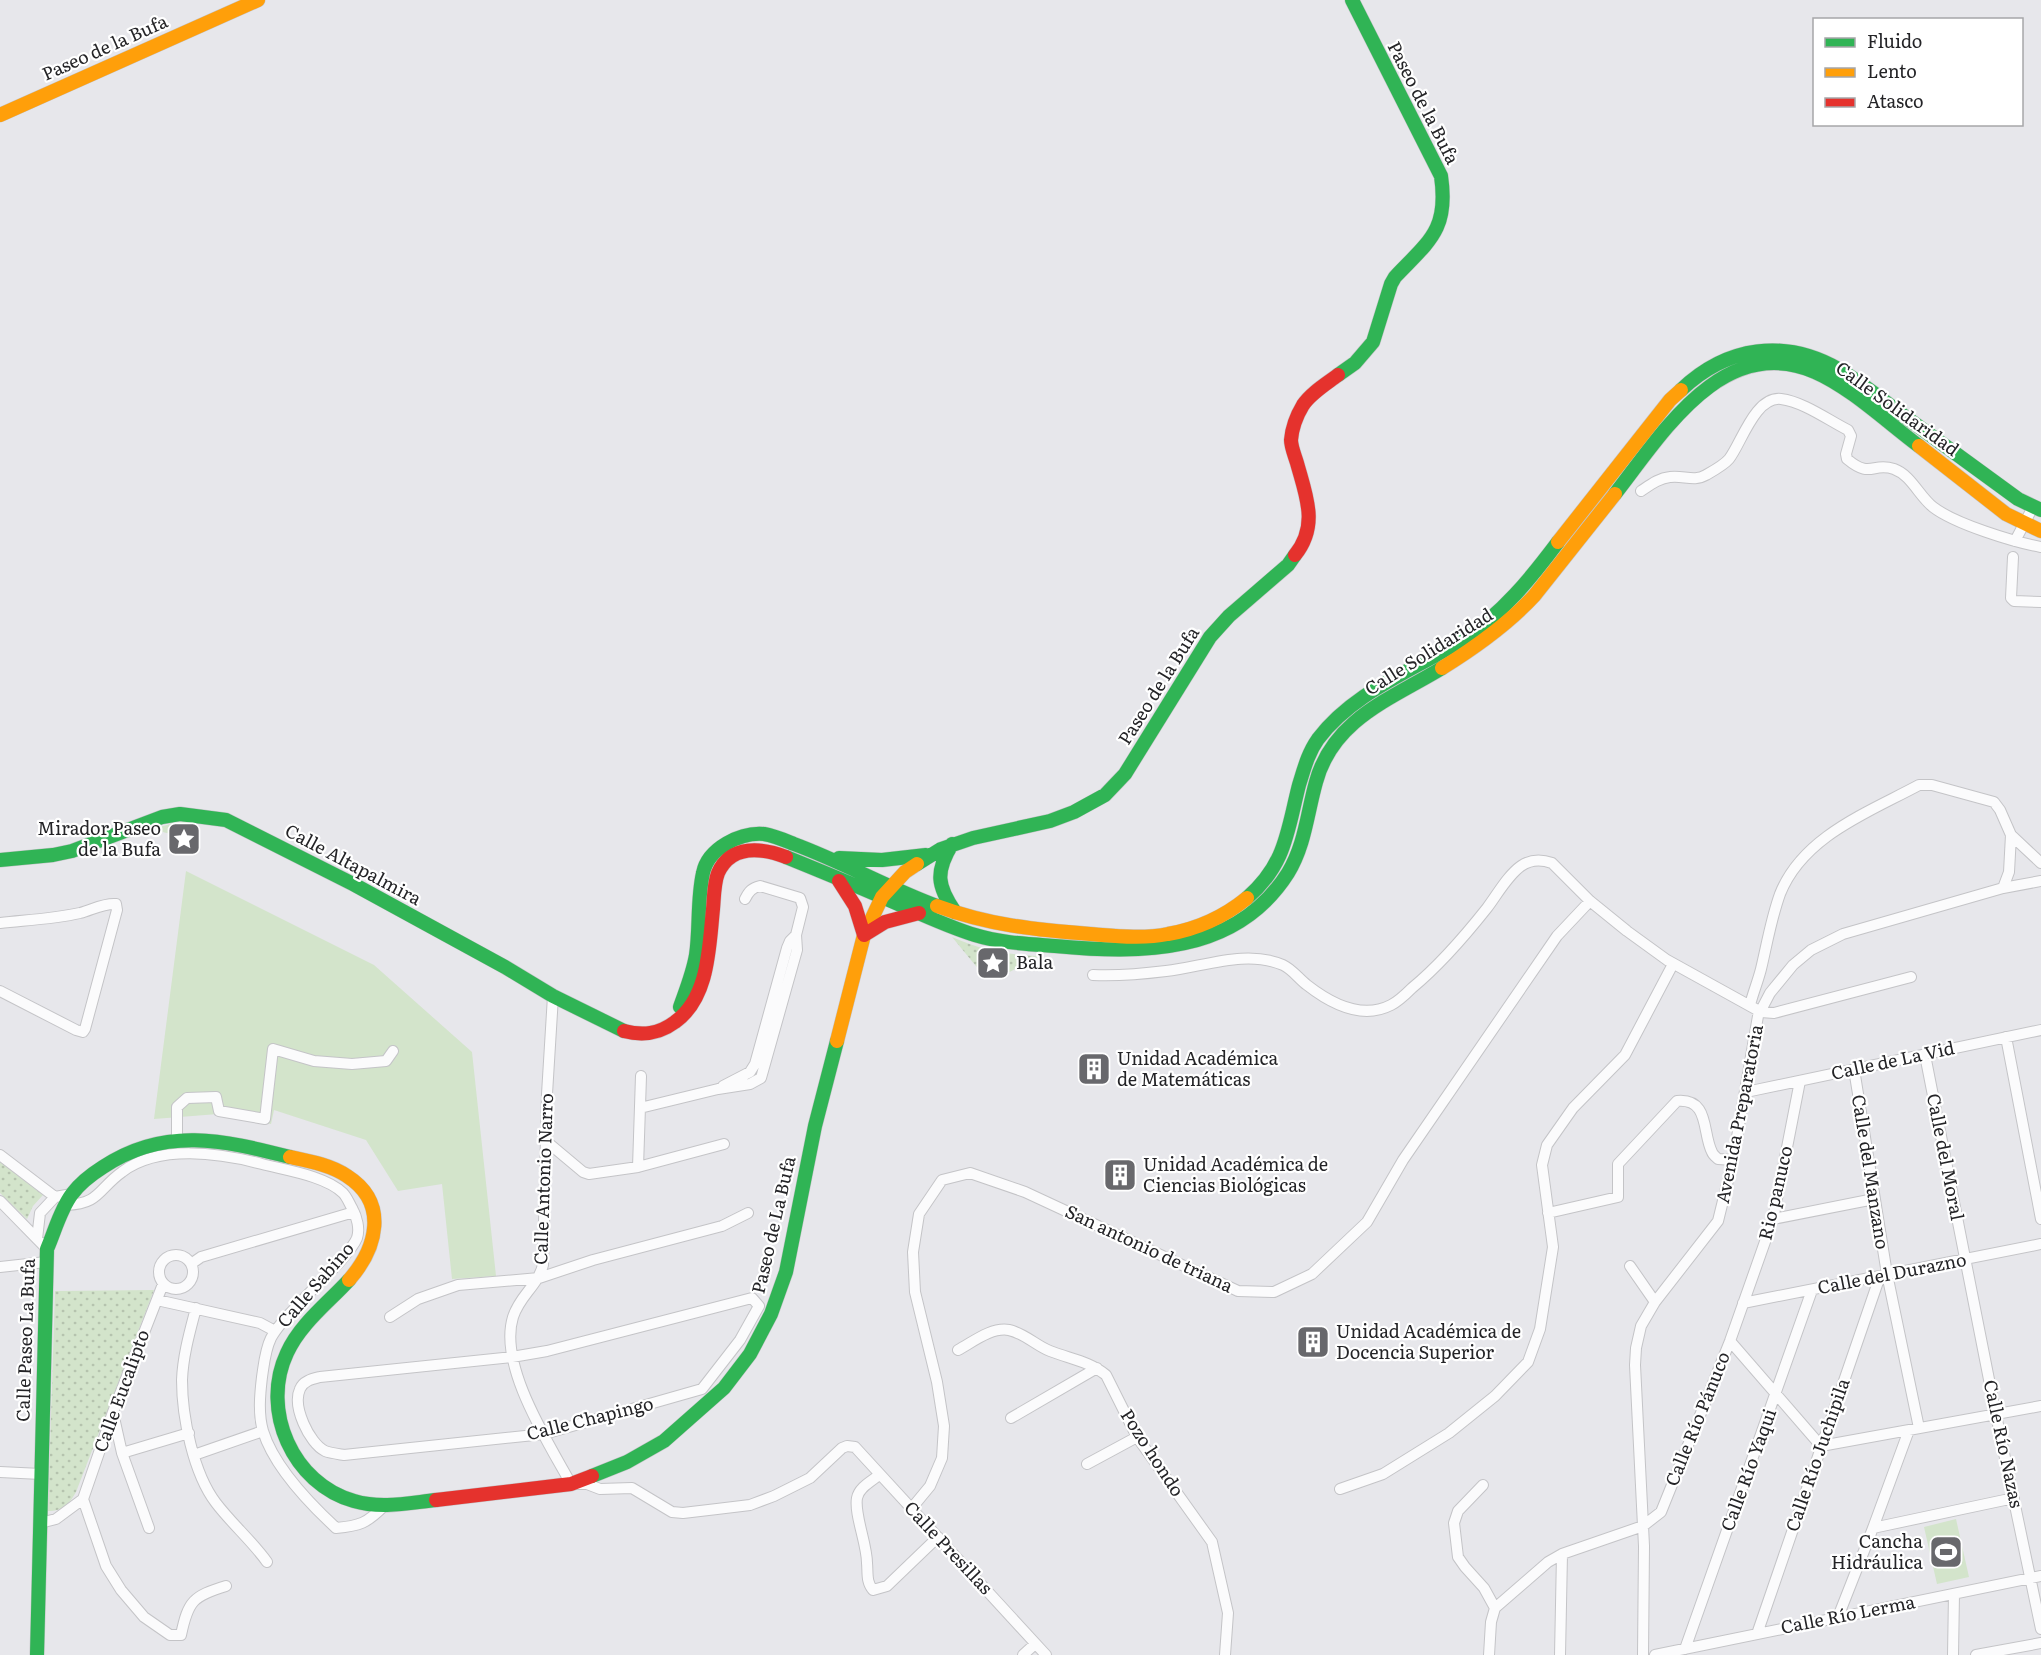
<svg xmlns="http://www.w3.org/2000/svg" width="2041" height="1655" font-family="Literata,serif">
<defs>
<pattern id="park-dots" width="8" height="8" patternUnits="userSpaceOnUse" patternTransform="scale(1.5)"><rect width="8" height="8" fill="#d3e4cb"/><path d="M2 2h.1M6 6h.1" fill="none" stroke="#b5c3ae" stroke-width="1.8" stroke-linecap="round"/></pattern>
</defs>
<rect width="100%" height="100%" fill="#e7e7eb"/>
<path fill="#d3e4cb" d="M195,821C185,834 169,838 156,828L174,823Z
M186,871L374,965L472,1052L496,1276L452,1279L442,1184L398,1191L366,1140L274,1110L271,1124L218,1114L154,1119Z
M1956,1519L1969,1577L1937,1584L1924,1527Z"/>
<path fill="url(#park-dots)" d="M952,937C984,951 1005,954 1039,956L1004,975L980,971Z
M0,1162L43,1195L33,1206L27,1219L0,1193Z
M154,1290L76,1492C69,1504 64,1511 48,1511L55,1291Z"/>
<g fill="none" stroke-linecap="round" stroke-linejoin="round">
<g stroke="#c4c4c7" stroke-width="12">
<path id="street" d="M1641,491C1650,485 1659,478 1670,477C1683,475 1694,482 1706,475C1713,471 1724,465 1729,459C1741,444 1755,396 1781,399C1804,402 1828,420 1848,430L1851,436L1846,454L1847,459C1871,479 1872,462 1894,469C1911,475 1919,496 1933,507C1955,524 2014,542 2041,547
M2015,541L2033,507
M2013,557L2011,598L2014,601L2041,602
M2003,888L2009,872L2011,835
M0,923C27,920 53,919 80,913C92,910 103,903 116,904L117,910L85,1029L83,1032L76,1030L0,991
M1093,975C1117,976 1142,974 1166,971C1203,967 1246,949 1283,965C1292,969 1299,979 1307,985C1330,1003 1362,1020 1391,1005C1399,1001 1406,994 1412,988C1440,965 1464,937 1487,908C1497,895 1507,876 1521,866C1531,859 1541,859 1552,863L1590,901L1627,931L1667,960L1761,1012L1774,1013L1911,977
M553,996L547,1094L543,1265C537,1287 520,1295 513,1317C498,1365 548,1442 571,1484H587L600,1489L632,1488L672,1512L683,1513L717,1509L750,1505L774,1496L810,1478L842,1448L847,1446L855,1447L1046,1655
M1750,1005C1753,993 1758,981 1761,969C1767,944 1771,919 1780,894C1803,836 1869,812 1919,785H1932L1994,802L2000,810L2011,835L2041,863
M2006,1037L2041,1219
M1925,1055L1996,1415L2041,1629
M1854,1069L1887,1274L1919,1428
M723,1086L750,1072L755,1064L787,948L790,941L796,935
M1746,1092L2041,1030
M640,1108L718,1089L750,1084L761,1078L797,950L796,935L803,907L800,898L760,886C752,888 749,891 745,899
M177,1139V1107L187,1098L216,1097L219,1111L265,1119L273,1049L314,1061L352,1064L386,1061L393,1051
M546,1141L583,1172L589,1174L638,1167L724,1144
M0,1155L55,1197L72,1194
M638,1167L641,1076
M0,1201L47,1249
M66,1205C100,1204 98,1189 122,1172C159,1144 220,1153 262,1164C285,1170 326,1176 343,1193C347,1197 349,1203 352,1208C357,1217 360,1229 357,1238C350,1255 313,1288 300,1303C290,1313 278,1325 271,1338C265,1350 264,1364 262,1377C260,1394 258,1414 263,1431C274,1467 309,1503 336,1528C360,1526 367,1523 384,1506
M1548,1213L1618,1197V1164L1677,1101C1710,1098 1702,1133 1712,1152C1713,1155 1716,1157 1718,1159L1733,1160
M1773,1219L1874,1199
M37,1239L40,1213L55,1197
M159 1272a17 17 0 1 1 34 0a17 17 0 1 1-34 0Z
M191,1264L201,1257L354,1212
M1630,1266L1655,1302
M0,1267L46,1262
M163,1284L113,1412L83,1499L106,1566L121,1590L144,1617L170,1635H181C188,1601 193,1596 226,1586
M752,1298L759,1306L740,1340L702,1389L544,1434L344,1455C338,1454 330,1453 325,1451C309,1443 292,1406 300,1389C303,1381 312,1379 320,1377L512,1357L547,1351Z
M157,1300L260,1323L275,1331
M1743,1303L2041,1244
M196,1308C190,1331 183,1355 182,1380C182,1416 193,1473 216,1503C232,1524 252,1541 267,1562
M390,1317L418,1299L458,1285L539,1278L593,1260L722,1226L748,1213
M1730,1341L1821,1446L2041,1406
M958,1350C973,1342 991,1327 1009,1330C1024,1333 1037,1346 1050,1351C1070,1359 1089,1361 1106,1375L1137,1437L1212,1542L1228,1613L1225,1655
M113,1413L122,1453L149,1528
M1011,1418L1097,1368
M122,1453L189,1433
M194,1455L263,1431
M1087,1464L1137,1437
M0,1472L41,1474
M879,1475C872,1481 859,1487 857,1498C854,1514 867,1544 867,1563C868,1573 866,1582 873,1590L887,1586L938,1537
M1483,1485L1458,1511L1454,1523L1458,1557L1465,1567L1484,1588L1495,1608
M1340,1489L1383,1474L1449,1433L1495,1396L1528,1362L1540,1329L1553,1247L1542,1165L1547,1145L1573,1108L1625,1055L1673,964
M911,1509L930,1486L942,1458L944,1426L937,1382L915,1292L913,1252L919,1214L942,1180L970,1173L1025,1192L1238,1291L1274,1292L1312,1274L1367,1222L1403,1160L1557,936L1590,901
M40,1523L56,1519L83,1499
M1873,1528L2014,1498
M1495,1608L1548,1562L1562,1554L1643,1526L1661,1512L1730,1341L1773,1219L1800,1081
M1838,1617L1873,1528L1909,1430
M1757,1634L1880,1276
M1685,1649L1812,1290
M1023,1655L1035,1644
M1489,1655L1491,1622L1495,1608
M1560,1655L1562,1554
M1643,1655L1644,1546L1635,1365L1636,1348L1641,1326L1655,1302L1718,1221L1733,1160L1758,1016L1770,993L1793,965L1811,950L1843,934L2003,888L2041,881
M1655,1655L2041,1576
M1953,1655L1954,1594
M1976,1655L2041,1643"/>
</g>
<g stroke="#c4c4c7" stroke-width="15">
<path id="fast" d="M1338,375L1355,363L1373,342L1391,284L1395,277C1429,241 1449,230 1441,176L1352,0
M1681,390C1727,346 1785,338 1840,370C1864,384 1885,402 1907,418C1944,445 1981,472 2018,499L2041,510
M1615,494C1662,434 1723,332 1815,372C1850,387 1888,423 1919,446
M952,844C935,872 937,886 955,912
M786,857C818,870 850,883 882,897C913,910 943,925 975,935C1001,943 1028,944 1055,946C1141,954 1236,955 1288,873C1305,845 1307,814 1316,782C1333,719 1391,699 1442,668
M839,858L882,860L926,855
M0,860L53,855L72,851L162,817L180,814L226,820L353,884L505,967L553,996L624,1031
M917,864L941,849L973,838L1050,821L1074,812L1105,795L1125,774L1210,637L1229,616L1288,565L1295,555
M1247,898C1286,864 1287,832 1299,785C1304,769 1308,753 1318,739C1354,691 1415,670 1463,639C1502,614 1531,578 1558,542
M680,1007C686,990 693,973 696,955C700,928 697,899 703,873C708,848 741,832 764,834C775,836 784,840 794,844C843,862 888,888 937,906
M349,1280C328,1303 300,1324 287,1353C260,1410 293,1484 354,1501C381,1509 408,1503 436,1500
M592,1476L627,1462L664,1441L724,1388L750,1354L771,1314L786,1272L815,1126L837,1041
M37,1655L47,1249C55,1231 60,1210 72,1194C80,1183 92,1174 103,1167C165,1126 223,1140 290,1157"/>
</g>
<g stroke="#c4c4c7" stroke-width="15">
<path id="slow" d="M0,115L258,0
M1919,446L2006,514L2041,531
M1558,542L1670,400L1681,390
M1442,668C1476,647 1507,625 1534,596L1615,494
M937,906C988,925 1036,930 1090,934C1116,936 1143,939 1168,934C1197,929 1225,916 1247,898
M837,1041L864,935L882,897L905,872L917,864
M290,1157C309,1161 331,1165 347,1176C389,1203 377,1248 349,1280"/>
</g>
<g stroke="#c4c4c7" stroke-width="15">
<path id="jam" d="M1295,555C1319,525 1306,496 1297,463C1295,456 1291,447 1291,440C1292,428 1297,415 1303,405C1311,393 1326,384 1338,375
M839,881L855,906L864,935L885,922L919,913
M624,1031C643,1036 659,1034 675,1022C709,998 709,947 713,909C714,897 714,883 718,873C731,844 762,848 786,857
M436,1500L571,1484L592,1476"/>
</g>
<use href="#street" stroke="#fbfbfc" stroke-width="10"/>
<use href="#fast" stroke="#30b455" stroke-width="14"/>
<use href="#slow" stroke="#ff9f0a" stroke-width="14"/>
<use href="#jam" stroke="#e5322d" stroke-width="14"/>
</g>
<defs>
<g id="sight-square" transform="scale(1.725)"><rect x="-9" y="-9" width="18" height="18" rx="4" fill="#68686c" stroke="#fff"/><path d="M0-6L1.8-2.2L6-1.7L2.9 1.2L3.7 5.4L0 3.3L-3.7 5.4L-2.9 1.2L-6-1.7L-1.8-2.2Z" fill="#fff"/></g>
<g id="building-square" transform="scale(1.725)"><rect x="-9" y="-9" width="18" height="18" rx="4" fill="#68686c" stroke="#fff"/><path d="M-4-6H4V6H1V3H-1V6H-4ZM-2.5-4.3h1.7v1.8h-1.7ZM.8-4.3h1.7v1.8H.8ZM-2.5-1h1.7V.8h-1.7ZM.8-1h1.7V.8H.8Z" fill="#fff"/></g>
<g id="stadium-square" transform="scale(1.725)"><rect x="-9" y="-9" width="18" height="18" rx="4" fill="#68686c" stroke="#fff"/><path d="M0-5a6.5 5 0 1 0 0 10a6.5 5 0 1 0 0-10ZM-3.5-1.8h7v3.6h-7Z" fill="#fff"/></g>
</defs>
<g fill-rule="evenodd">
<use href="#sight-square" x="184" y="839"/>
<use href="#sight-square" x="993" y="963"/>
<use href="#building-square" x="1094" y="1069"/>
<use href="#building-square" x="1120" y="1175"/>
<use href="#building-square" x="1313" y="1342"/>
<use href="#stadium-square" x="1946" y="1552"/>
</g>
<g text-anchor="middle" stroke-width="4.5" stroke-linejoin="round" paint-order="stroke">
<g font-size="18" fill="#242427" stroke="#fff">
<text transform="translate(105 48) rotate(-24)" y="6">Paseo de la Bufa</text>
<text transform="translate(1423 103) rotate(63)" y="6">Paseo de la Bufa</text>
<text transform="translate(1897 409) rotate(36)" y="6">Calle Solidaridad</text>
<text transform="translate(1429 652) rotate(-32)" y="6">Calle Solidaridad</text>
<text transform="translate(1159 686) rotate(-58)" y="6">Paseo de la Bufa</text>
<text transform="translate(353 865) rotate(28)" y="6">Calle Altapalmira</text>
<text transform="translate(1893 1061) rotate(-12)" y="6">Calle de La Vid</text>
<text transform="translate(1740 1114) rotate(-79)" y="6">Avenida Preparatoria</text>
<text transform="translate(1945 1157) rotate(79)" y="6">Calle del Moral</text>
<text transform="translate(1870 1172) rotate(81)" y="6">Calle del Manzano</text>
<text transform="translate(544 1179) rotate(-88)" y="6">Calle Antonio Narro</text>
<text transform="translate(1776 1193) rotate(-77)" y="6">Rio panuco</text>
<text transform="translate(774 1225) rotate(-77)" y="6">Paseo de La Bufa</text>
<text transform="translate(1149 1249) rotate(25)" y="6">San antonio de triana</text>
<text transform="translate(1892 1274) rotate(-11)" y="6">Calle del Durazno</text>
<text transform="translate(316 1285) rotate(-49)" y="6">Calle Sabino</text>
<text transform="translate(26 1340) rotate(-88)" y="6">Calle Paseo La Bufa</text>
<text transform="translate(122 1391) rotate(-70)" y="6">Calle Eucalipto</text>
<text transform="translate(590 1419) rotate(-14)" y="6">Calle Chapingo</text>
<text transform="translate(1698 1419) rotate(-68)" y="6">Calle Río Pánuco</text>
<text transform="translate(2003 1444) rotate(78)" y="6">Calle Río Nazas</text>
<text transform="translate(1152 1453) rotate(57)" y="6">Pozo hondo</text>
<text transform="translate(1818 1455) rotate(-71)" y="6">Calle Río Juchipila</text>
<text transform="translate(1749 1470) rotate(-70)" y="6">Calle Río Yaqui</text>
<text transform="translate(948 1548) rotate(47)" y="6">Calle Presillas</text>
<text transform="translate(1848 1615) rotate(-11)" y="6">Calle Río Lerma</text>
</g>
<g font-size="18" fill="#242427" stroke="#fff" text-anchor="start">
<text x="161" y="835" text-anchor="end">Mirador Paseo<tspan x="161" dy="21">de la Bufa</tspan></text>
<text x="1016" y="969">Bala</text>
<text x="1117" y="1065">Unidad Académica<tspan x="1117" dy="21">de Matemáticas</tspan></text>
<text x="1143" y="1171">Unidad Académica de<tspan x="1143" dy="21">Ciencias Biológicas</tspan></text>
<text x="1336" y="1338">Unidad Académica de<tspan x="1336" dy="21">Docencia Superior</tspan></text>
<text x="1923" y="1548" text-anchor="end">Cancha<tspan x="1923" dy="21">Hidráulica</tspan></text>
</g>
</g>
<rect x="1813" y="18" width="210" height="108" fill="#ffffff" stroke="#a7a7a9" stroke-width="1.5"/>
<rect x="1825" y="38" width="30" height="9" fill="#30b455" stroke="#a7a7a9" stroke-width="1.5"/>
<text x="1867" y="48" font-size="18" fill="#242427">Fluido</text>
<rect x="1825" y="68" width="30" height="9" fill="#ff9f0a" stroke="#a7a7a9" stroke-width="1.5"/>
<text x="1867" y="78" font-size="18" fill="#242427">Lento</text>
<rect x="1825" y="98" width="30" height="9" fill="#e5322d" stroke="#a7a7a9" stroke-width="1.5"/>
<text x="1867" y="108" font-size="18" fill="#242427">Atasco</text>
</svg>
